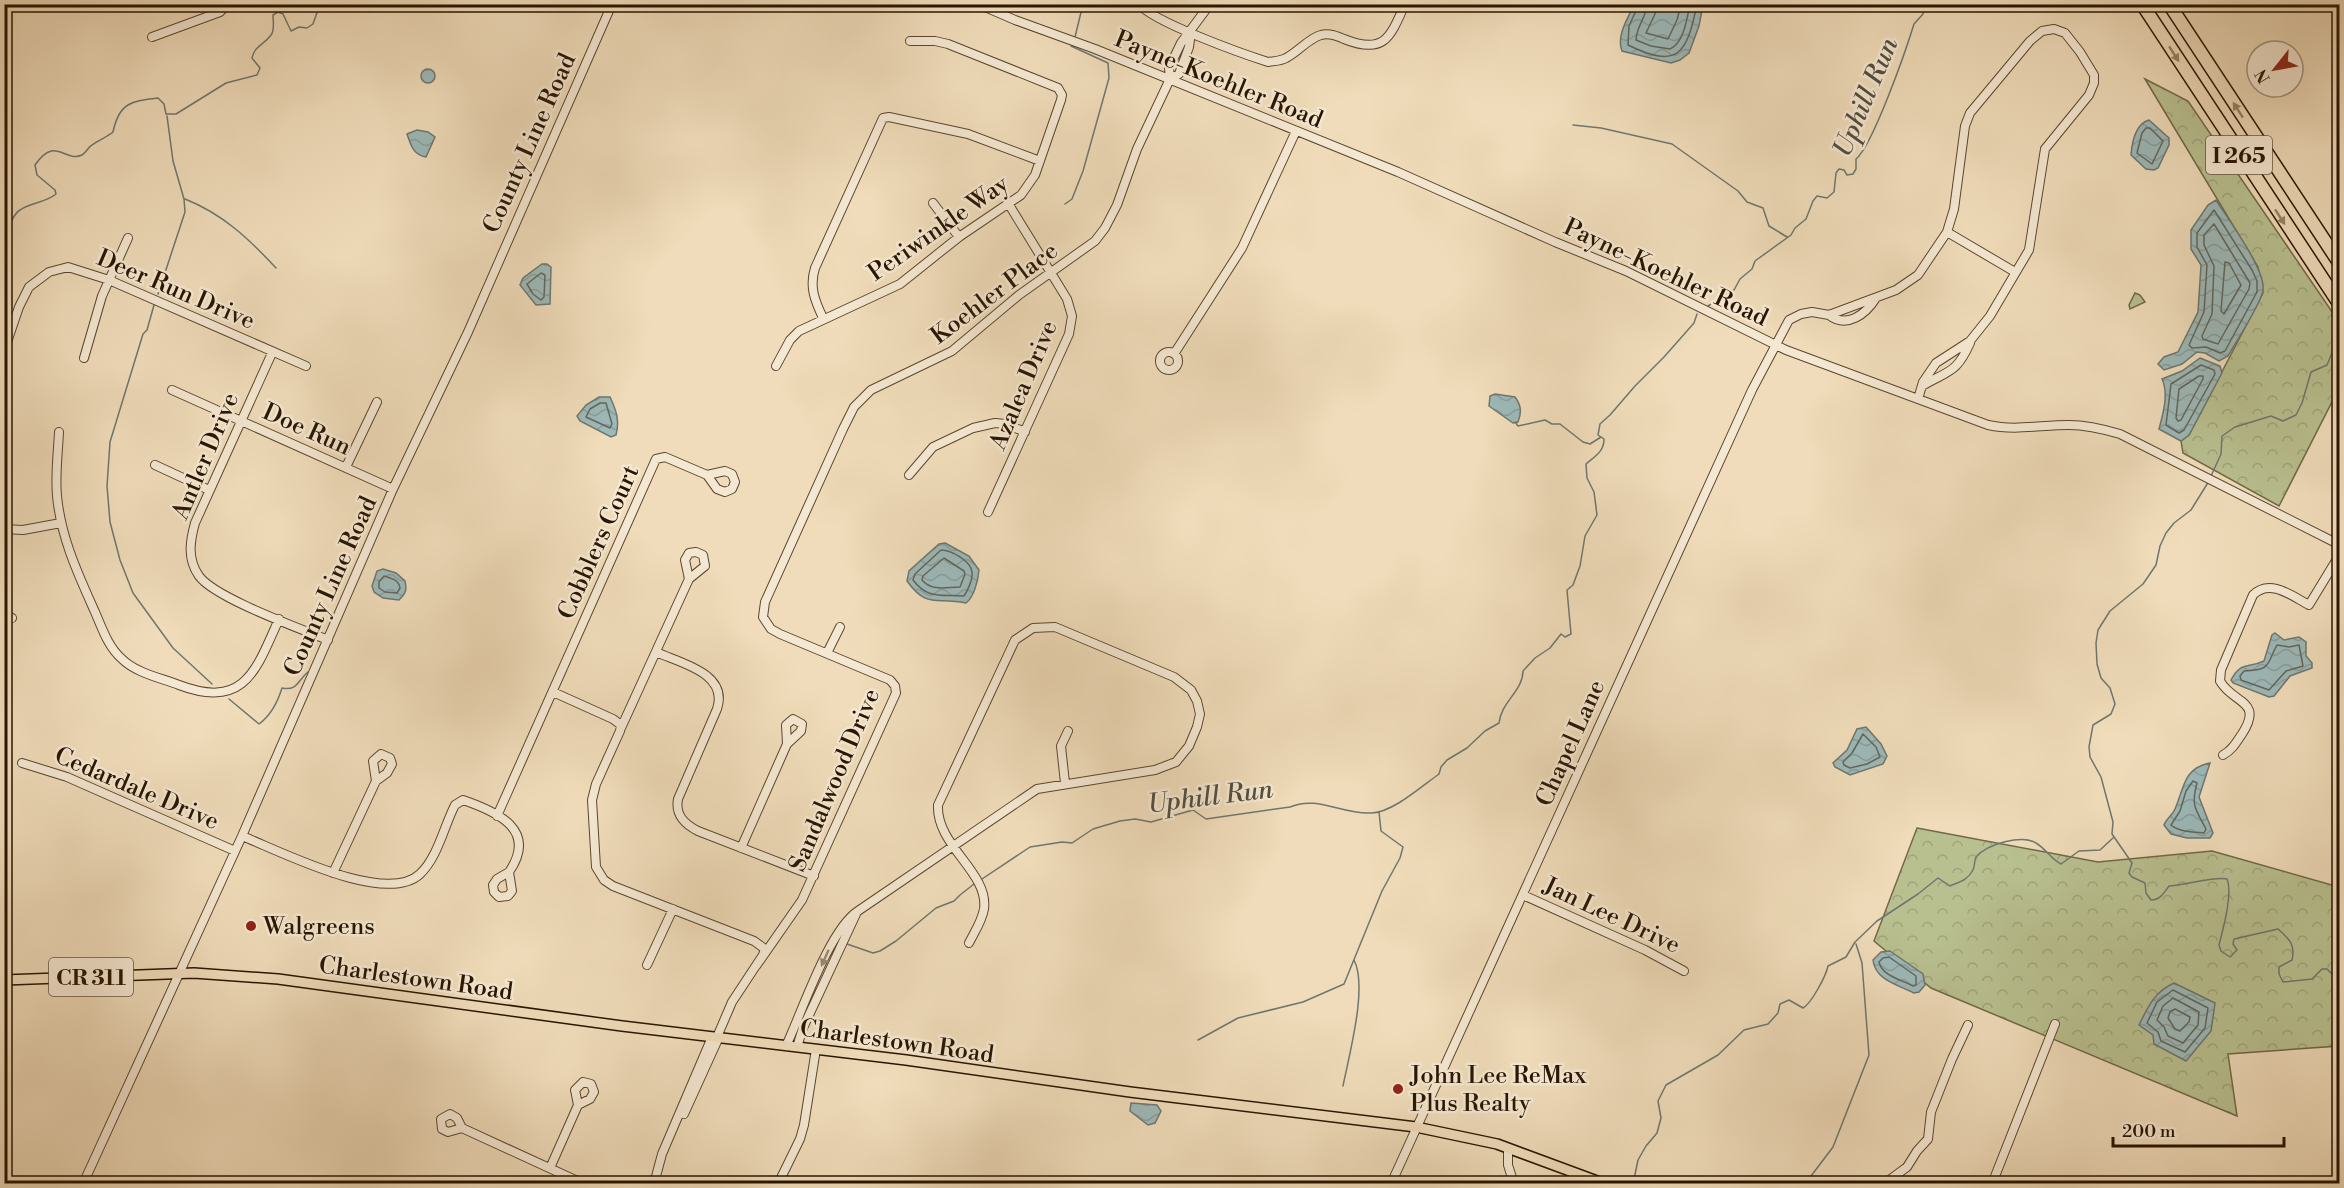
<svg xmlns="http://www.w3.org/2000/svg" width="2344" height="1188" font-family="'Libre Bodoni',serif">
<defs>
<pattern id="forest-crowns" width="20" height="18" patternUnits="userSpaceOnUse" patternTransform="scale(1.5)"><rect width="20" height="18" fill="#b9c090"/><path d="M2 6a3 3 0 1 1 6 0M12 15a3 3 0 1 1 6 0" fill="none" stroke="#9fa47a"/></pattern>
<pattern id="water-waves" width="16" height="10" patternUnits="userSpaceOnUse" patternTransform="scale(1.5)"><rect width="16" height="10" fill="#9db9b9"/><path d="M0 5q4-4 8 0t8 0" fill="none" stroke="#879e9d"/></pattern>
</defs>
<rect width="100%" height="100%" fill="#f0dcba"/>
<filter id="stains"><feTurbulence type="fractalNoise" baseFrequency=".00333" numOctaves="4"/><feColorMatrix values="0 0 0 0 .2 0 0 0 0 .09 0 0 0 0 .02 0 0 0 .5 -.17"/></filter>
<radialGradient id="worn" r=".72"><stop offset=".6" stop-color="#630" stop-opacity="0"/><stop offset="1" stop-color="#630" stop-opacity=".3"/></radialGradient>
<path fill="#b9c090" stroke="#706a48" stroke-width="1.5" d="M2135,293L2140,295L2145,302L2130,309L2129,305Z"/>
<path fill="url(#forest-crowns)" stroke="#706a48" stroke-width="1.5" d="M2145,79L2188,101L2339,322V388L2279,506L2183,453L2181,441L2189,435L2263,293L2258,267Z
M1917,828L2098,862L2212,851L2339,887V1046L2228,1054L2237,1116L1931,988L1874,941Z"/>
<path fill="url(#water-waves)" stroke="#6e776f" stroke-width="1.5" d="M1634,5H1703L1699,26L1689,53L1680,60L1671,63L1622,51C1616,36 1628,18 1634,5Z
M421 76a7 7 0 1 1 14 0a7 7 0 1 1-14 0Z
M2149,120L2169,138V145L2158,168L2154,170L2146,169L2131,155C2132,142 2135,124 2149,120Z
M417,130L428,132L435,137L426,157C413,155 411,145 407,134Z
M2216,200C2228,219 2266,270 2263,290C2262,302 2236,342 2228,356L2219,361L2205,353L2197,352L2182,364L2164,370L2158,364L2164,357L2178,352L2198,312L2201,265L2191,249V230L2208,205Z
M542,264H547L551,267L550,304L536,305L520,285L523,278Z
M2200,358L2220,366L2222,373L2189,435L2181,441L2159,429C2163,414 2169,394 2162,379L2182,371Z
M1495,394L1515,397C1521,405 1522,412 1518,422L1513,423L1489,406L1490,396Z
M599,397H610C616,410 620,420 616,435L611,437L580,421L577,416L586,405Z
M945,543L969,556L979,570C978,581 974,597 966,603C936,596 928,610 907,581L909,571L939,544Z
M383,569L396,573L405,581C407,590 406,593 399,600L383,598L374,592L372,586L377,571Z
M2275,633L2284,640L2299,637L2306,642V656L2312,663V668L2290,676L2274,696L2269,697L2233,683L2231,680C2241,661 2247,669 2264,661L2272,635Z
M1866,727L1881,744L1887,756L1883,764L1850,775L1835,767L1833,763L1847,750L1857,729Z
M2210,763L2199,797L2213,833L2210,838H2187L2171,834L2164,825C2166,819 2172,816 2175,809C2184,789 2183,768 2210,763Z
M1890,951L1923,974L1925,985L1919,992L1914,993C1898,985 1875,980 1873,960L1881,952Z
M2174,983L2215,1003L2211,1031L2186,1061L2154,1044L2153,1035L2139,1025C2148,1007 2154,992 2174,983Z
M1131,1103L1157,1105L1161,1111L1155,1123L1148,1125L1130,1111Z"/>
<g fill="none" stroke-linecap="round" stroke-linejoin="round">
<path stroke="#62675c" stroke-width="1.5" d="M1639,4L1629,26L1628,45C1679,70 1687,53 1697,4
M1647,4C1646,19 1637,24 1636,40L1651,46L1670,49C1684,43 1687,18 1690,4
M1656,4L1655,14L1646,33L1668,39L1677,20L1681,4
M2146,128H2150L2163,141L2152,164L2137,153L2142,133Z
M2214,210L2252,270L2257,281V292L2225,351L2220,353L2206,347L2192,348L2189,345L2204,312L2207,265L2197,247V233Z
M2214,224L2250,283L2249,289L2218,344L2203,339L2202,336L2212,314L2214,266L2204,245V235Z
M2225,262L2229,263L2241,285L2224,314L2221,311Z
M541,273L545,275L544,297L541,300L533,294L527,284Z
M2201,365L2214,370L2215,374L2184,430L2179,433L2166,425L2171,384Z
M2199,376H2203V379L2181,420L2178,421L2176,418L2179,389Z
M600,403H606L612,424L610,428L586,417L590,409Z
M941,550C951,550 971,561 972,572C973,579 968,590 964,596C942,594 928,600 913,580L915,574Z
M944,558L964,571L965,574L960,587C947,587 932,592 922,580L923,576Z
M384,576C391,578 399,580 400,588L397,593L385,592L379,588V582Z
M2277,645L2289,647L2299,645L2303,666L2286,671L2269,690L2241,680L2240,676L2244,671C2272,670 2266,665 2277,645Z
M1863,734L1876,747L1880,757L1867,764L1850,768L1844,765L1843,762L1852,753Z
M2193,781L2197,783C2191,806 2195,808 2206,829L2204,833C2193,832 2179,832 2171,825L2180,811L2186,791Z
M1889,957L1916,976V985L1913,986C1902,980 1882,976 1879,962L1883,958Z
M2173,990L2208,1008L2205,1028L2185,1052L2161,1041L2158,1032L2147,1023L2157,1002Z
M2173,998L2199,1012L2198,1025L2183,1043L2168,1036L2164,1027L2157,1020L2163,1006Z
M2175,1009L2190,1017L2189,1022L2180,1031L2175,1029L2168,1018L2170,1012Z"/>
<path stroke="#6e776f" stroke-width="1.5" d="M1075,37L1083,4
M1573,125L1601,128L1672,144L1738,191L1747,202L1763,208L1769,226L1787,237
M185,199C223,214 249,239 276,268
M1065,204L1072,199L1083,171L1109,78L1108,63L1071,46
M4,229C12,225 12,215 20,210C32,202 45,203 56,194L55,190L37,175L35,165C56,135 64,163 82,155C87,152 88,147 92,145C99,140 107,137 113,132C119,103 131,101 158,98L164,104L166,114H176L226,83L257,75L260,68L252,58C255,45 264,45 271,35C275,30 273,21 273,15L278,12L283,14L291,31L299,27L307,28L313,24L320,4
M158,294L185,212L184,199L173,161L167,116
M154,305L147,330L143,334L110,442L107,486L110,522L120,560L133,593L173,648L212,684
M1708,306L1734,290L1740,279L1752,269L1755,261L1791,235L1795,228L1806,219L1813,201L1817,196L1827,198L1834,192L1836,173L1839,169L1844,170L1847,175L1853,174L1856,169V159C1873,145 1906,50 1914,24L1923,14L1924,4
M1515,422L1518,426L1545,420L1552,424H1560L1583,442L1590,444L1601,437
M2211,476L2221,454L2222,436L2235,427L2271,416L2283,421L2296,415L2302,403L2311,372L2327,365L2334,348L2340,340
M2209,481L2191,510L2174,523L2166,533L2160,546L2156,565L2143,584L2110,611L2098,630L2096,643L2097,664L2101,678L2110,688L2115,704L2111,714L2093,725L2089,747L2090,757L2101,777L2113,822L2112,834L2132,863L2129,873L2132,877L2145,883L2146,893L2151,900C2160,900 2164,893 2169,886C2185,885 2215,876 2227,879C2233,894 2223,929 2219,945L2221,951L2230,957L2237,950L2233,944L2234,939L2278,929C2288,938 2296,944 2292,960L2279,967V974L2283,982L2312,979L2322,969H2327L2340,982
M229,699L259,724C270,716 278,701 282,688C298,691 297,681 308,672
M982,879L1030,847L1062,842L1072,843L1093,829L1120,821L1135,819L1151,822L1193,810L1206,819L1290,807C1317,795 1343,815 1371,813C1392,813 1422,786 1439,774L1441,767L1447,760L1467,748L1485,731L1499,723C1501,702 1523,691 1523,671L1535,658L1550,648L1561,634L1565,637L1571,634L1567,590L1573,585L1580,566L1585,536L1597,515L1594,492L1587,478L1586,464C1595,456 1604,452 1604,439L1598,435L1600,424L1610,415L1635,386L1664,357L1694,323L1697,314
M847,944L873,953L880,951L896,941L936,908L954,901L960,895L974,884
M1198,1040L1238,1018L1303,1002L1344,984L1382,891L1400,858L1403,847L1381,831L1379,812
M1343,1086C1349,1055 1368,987 1354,960
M1633,1184L1638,1160L1646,1146L1657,1133L1661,1118L1658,1101L1666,1085L1718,1055L1744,1030L1768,1024L1778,1013L1780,1004L1789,1000L1803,1008C1811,1004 1826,976 1828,966L1846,957L1855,942L1877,921L1918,894L1938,878L1950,886C1959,882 1968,880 1973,870C1975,866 1974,861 1976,857C1987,844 2022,834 2036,843C2046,849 2051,859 2061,864L2079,851L2100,850L2113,838
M1805,1184L1833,1147L1869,1055L1862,963L1856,944"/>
<g stroke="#5a472e" stroke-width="10">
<path id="minor" d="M978,4L1015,20L1095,49L1398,172L1555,242L1626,271L1786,350L1988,425C2015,431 2041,425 2069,425C2087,425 2103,429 2120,434L2340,545
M1139,4C1153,22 1243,54 1268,62C1274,61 1281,61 1286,58C1298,52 1309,38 1321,35C1330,33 1337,36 1344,39C1384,55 1390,38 1405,4
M152,37L220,12L228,4
M1170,79L1169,68L1181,43L1210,4
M1170,79L1179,74L1189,47L1191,32
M933,203L959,237
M1947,232L2015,272
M1829,315C1847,329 1866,314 1876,298
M823,318C815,301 809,287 815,268L883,118L889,117L968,134L1040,161
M4,351L19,307L29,287L49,272L68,267L109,280L306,366
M1160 361a9 9 0 1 1 18 0a9 9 0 1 1-18 0Z
M272,353L195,523C190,541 187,559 199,576C215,598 299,628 328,640
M1174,354L1242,248L1296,131
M84,358L102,296L128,238
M776,366L790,340L799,331L900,284L959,237L1021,195L1035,175L1061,100L1062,95L1058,88L948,44L935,41H910
M1922,386C1949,370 1956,374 1970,343
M172,390L393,489
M59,432C58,453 55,475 57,496C61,538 78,574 95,612C102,628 108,647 122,659C136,673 161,678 179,685C245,710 256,670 279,619
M155,465L209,490
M346,467L377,402
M725,471L732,474L735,482L732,489L725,492L717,489L707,475Z
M909,475L933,447L973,428L995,423L1006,424L1025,432
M988,512L1069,334L1072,316L1067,299L1008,203
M4,529L23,530L61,523
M696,552L703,555L705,566L689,579L685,560L689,553Z
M4,615L12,618
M656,652C680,663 729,673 717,709L678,799C675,815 684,824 698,831L814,876
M827,653L840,627
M553,692L613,719L621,725L620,731L596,784L592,800L596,867L604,880L613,886L754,941L765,949L763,955L732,1002L717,1037
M793,719L802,724L801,731L787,744L786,725Z
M621,728L689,579
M381,754L390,758L392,764L387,773L376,781L373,761Z
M2223,755C2232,750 2236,743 2242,734C2264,700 2233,704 2220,681L2221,670L2253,595C2270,578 2292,596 2309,605L2340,554
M22,763L67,777L235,851
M1065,783L1061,746L1068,731
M497,816L656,459L665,457L707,475
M242,836C280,851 386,906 420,874C438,857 444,826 455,805L463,800C498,812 538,830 509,872
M741,848L787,744
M509,872L512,891L508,896L499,897L494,892L493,885L497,879Z
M333,873L376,781
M1523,895L1645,950L1684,971
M647,965L673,909
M756,966L802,900L896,693L895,686L890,680L780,634L771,629L763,617L765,602L843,429L854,407L871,390L952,351L1019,295L1095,241L1105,228L1117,205L1137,149L1170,79
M786,1046C802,1012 829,930 858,911L1037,789L1155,770L1176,762L1189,746L1197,727L1200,714L1197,701L1191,690L1174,677L1055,627L1033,628L1015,640L938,805C936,846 989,872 984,909C982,921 974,933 969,943
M797,1047L803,1028L856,914
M583,1082L591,1084L594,1092L590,1099L578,1105L575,1090Z
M450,1114L457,1118L462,1128L448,1132L442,1129L441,1119Z
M684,1114L719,1037
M462,1128L584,1184
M1508,1148V1165L1514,1184
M550,1168L578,1105
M83,1184L242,836L393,489L468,332L612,4
M654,1184L662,1154L712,1037
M778,1184L800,1139L804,1125L816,1049
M1391,1184L1752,390L1789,320L1801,314L1812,312L1829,315L1896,290L1918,275L1947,232L1954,209L1965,126L1970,113L2030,41L2042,31L2054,29L2065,33L2080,52L2094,75V83L2089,95L2045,149L2029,250L1990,316L1970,341L1936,363L1923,382L1918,399
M1884,1184L1907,1167L1917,1151L1928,1139L1931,1112L1952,1059L1968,1025
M1992,1184L2055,1024"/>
</g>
<g stroke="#281500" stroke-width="12">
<path id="major" d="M4,980L194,973L278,979L622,1026L906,1060L1130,1092L1416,1127L1497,1144L1605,1184"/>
</g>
<g stroke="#281500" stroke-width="15">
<path id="highway" d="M2142,4L2340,305
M2169,4L2340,264"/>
</g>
<use href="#minor" stroke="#f5e8d2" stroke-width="8"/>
<use href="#major" stroke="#f0dcba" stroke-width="9"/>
<use href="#highway" stroke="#f0dcba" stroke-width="12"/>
</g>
<defs><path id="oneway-solid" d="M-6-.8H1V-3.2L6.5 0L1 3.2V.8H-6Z" transform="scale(1.5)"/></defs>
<g fill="#968266">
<use href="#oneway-solid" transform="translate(2174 54) rotate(57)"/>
<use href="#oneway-solid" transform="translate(2238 110) rotate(-123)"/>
<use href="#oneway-solid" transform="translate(2280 217) rotate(57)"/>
</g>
<use fill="#998974" href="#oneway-solid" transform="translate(825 958) rotate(114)"/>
<g fill="#8f2418" stroke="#f5e8d2" stroke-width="2">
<circle cx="251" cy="926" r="6"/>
<circle cx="1398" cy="1089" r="6"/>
</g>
<g text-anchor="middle" stroke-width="5" stroke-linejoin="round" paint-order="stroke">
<g fill="#f5e8d2" stroke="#66543f" stroke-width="1.5">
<rect x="2206" y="136" width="66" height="38" rx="4.5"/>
<rect x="49" y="958" width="84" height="38" rx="4.5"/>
</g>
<g font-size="22" font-weight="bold" fill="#281500">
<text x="2239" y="163">I 265</text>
<text x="91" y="985">CR 311</text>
</g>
<g font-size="24" fill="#281500" stroke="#f5e8d2">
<text transform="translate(1219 79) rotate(22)" y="8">Payne-Koehler Road</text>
<text transform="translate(529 143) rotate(-66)" y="8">County Line Road</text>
<text transform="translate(938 228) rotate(-35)" y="8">Periwinkle Way</text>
<text transform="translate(1666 272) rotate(25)" y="8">Payne-Koehler Road</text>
<text transform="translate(176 289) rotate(23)" y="8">Deer Run Drive</text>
<text transform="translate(994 293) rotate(-37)" y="8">Koehler Place</text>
<text transform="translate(1023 385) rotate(-67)" y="8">Azalea Drive</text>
<text transform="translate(307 429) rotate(24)" y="8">Doe Run</text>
<text transform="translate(205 456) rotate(-67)" y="8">Antler Drive</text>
<text transform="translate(598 542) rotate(-66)" y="8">Cobblers Court</text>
<text transform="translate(330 586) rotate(-66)" y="8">County Line Road</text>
<text transform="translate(1570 743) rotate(-66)" y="8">Chapel Lane</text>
<text transform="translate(834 780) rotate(-67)" y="8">Sandalwood Drive</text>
<text transform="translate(137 788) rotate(23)" y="8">Cedardale Drive</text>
<text transform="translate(1612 915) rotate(25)" y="8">Jan Lee Drive</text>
<text transform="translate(416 978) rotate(8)" y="8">Charlestown Road</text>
<text transform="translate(897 1041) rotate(8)" y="8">Charlestown Road</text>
</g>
<g font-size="24" fill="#281500" stroke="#f5e8d2" text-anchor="start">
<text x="263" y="934">Walgreens</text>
<text x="1410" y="1083">John Lee ReMax<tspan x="1410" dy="28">Plus Realty</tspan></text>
</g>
<g font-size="26" font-style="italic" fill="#514e41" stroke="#f5e8d2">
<text transform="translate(1865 97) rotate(-67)" y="9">Uphill Run</text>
<text transform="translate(1210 796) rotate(-7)" y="9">Uphill Run</text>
</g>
</g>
<rect width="2344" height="1188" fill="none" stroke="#f0dcba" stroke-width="24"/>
<rect x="6" y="6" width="2332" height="1176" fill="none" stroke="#281500" stroke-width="3"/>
<rect x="12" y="12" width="2320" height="1164" fill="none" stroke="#281500" stroke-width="1.5"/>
<g transform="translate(2275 69) rotate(239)"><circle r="28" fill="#f5e8d2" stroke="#a3947e" stroke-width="1.5"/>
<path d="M0-4.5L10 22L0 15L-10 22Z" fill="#8f2418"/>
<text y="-9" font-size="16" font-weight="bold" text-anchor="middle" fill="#281500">N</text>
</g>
<path d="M2113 1137v9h171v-9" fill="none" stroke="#281500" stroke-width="3"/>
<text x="2122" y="1137" font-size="18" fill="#281500" stroke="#f5e8d2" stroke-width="4.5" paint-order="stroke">200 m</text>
<rect width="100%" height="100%" filter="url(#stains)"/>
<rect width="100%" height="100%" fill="url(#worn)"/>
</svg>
